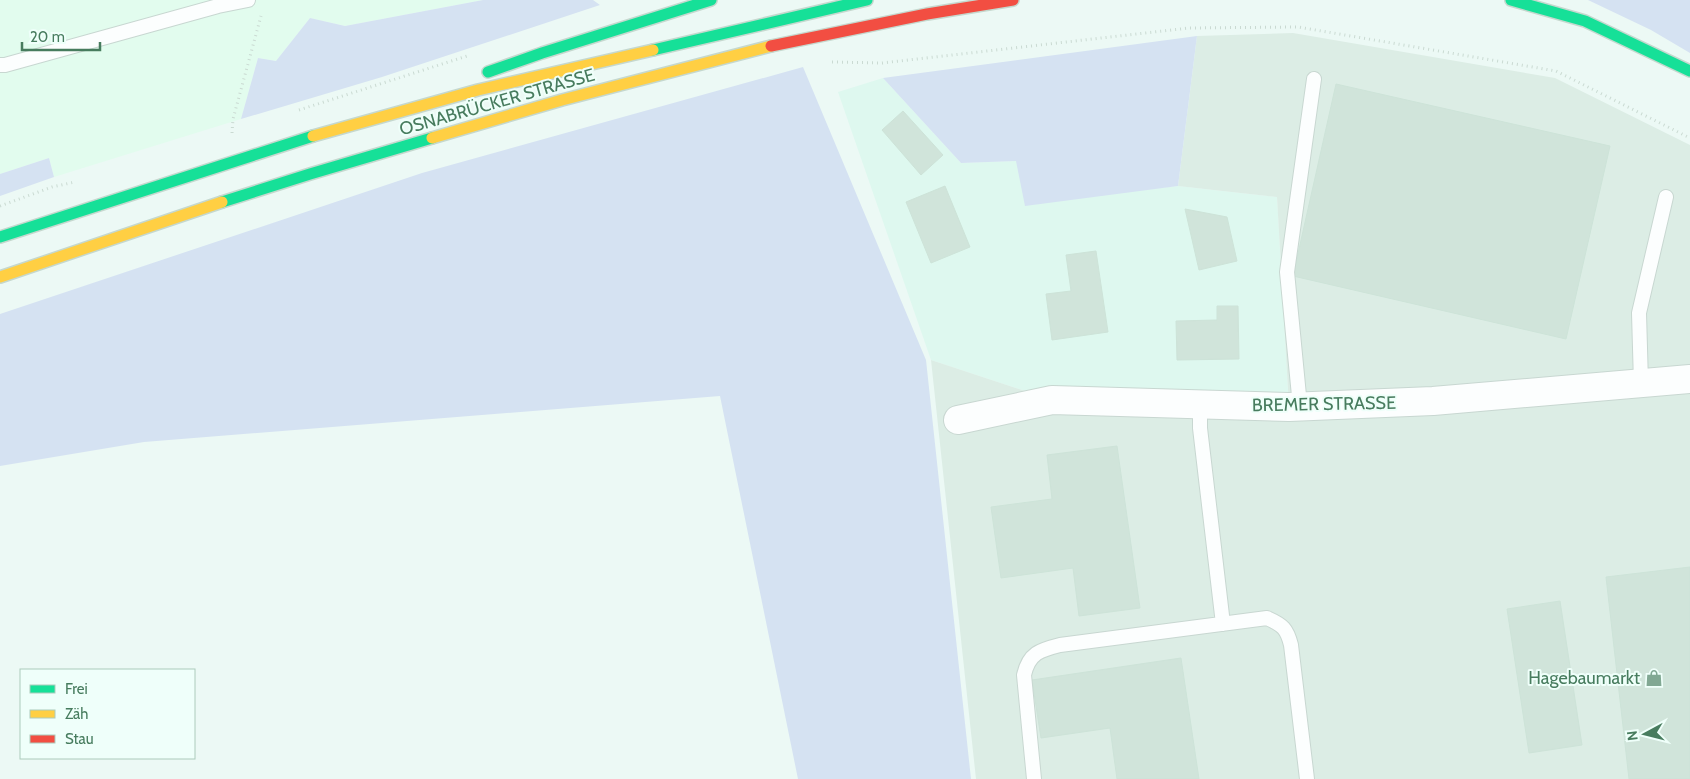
<svg xmlns="http://www.w3.org/2000/svg" width="1690" height="779" font-family="Cabin,sans-serif">
<rect width="100%" height="100%" fill="#ecf9f5"/>
<path fill="#def8ef" d="M883,78L961,163L1016,161L1139,190L1178,186L1277,197L1289,407L1052,400L931,360L838,92Z"/>
<path fill="#e2fcee" d="M0,0H483L345,26L310,18L276,61L258,58L241,119L54,177L49,158L0,174Z"/>
<path fill="#dcede5" d="M1293,33L1555,78L1690,145V779H976L931,360L1052,400L1289,407L1277,197L1178,186L1197,36Z"/>
<path fill="#d5e2f2" d="M483,0H593L600,5L382,77L241,119L258,58L276,61L310,18L345,26Z
M1588,0H1690V53L1651,30Z
M1197,36L1178,186L1025,206L1016,161L961,163L883,78Z
M803,67L926,360L971,779H798L720,396L144,442L0,466V314L422,173Z
M49,158L54,177L0,196V174Z"/>
<path fill="#d0e4da" stroke="#cde3d8" d="M1336,84L1610,146L1566,339L1293,276Z
M903,111L943,155L921,175L882,130Z
M945,186L970,247L931,263L906,202Z
M1185,209L1227,217L1237,261L1199,270Z
M1096,251L1108,332L1052,340L1046,294L1071,291L1066,255Z
M1217,306H1238L1239,359L1177,360L1176,321L1217,320Z
M1117,446L1140,608L1079,616L1073,568L1001,578L991,507L1052,499L1047,455Z
M1690,567V779H1629L1606,577Z
M1560,601L1582,745L1529,753L1507,609Z
M1181,658L1199,779H1117L1110,728L1041,738L1032,680Z"/>
<g fill="none" stroke-linecap="round" stroke-linejoin="round">
<g stroke="#c8d7d1" stroke-width="16">
<path id="lane" d="M0,65H5L218,6L248,0
M1641,383L1639,313L1666,197
M1200,405V428L1223,624
M1300,406L1287,272L1314,79
M1034,779L1024,675C1029,653 1040,650 1060,645L1267,618C1283,625 1287,629 1291,645L1307,779"/>
</g>
<g stroke="#c8d7d1" stroke-width="30">
<path id="street" d="M958,420L1052,400L1289,407L1433,401L1690,379"/>
</g>
<g stroke="#c5d8ce" stroke-width="14">
<path id="fast" d="M1511,0L1585,21L1690,71
M653,50L867,0
M488,72L542,53L711,0
M222,202L310,174L432,138
M0,237L313,136"/>
</g>
<g stroke="#c5d8ce" stroke-width="14">
<path id="slow" d="M313,136L478,90L653,50
M432,138L562,100L771,46
M0,277L222,202"/>
</g>
<g stroke="#c5d8ce" stroke-width="14">
<path id="jam" d="M771,46L927,14L1013,0"/>
</g>
<path stroke="#cadad2" stroke-width="3" stroke-dasharray="1 4" stroke-linecap="butt" d="M832,62L882,63L1189,28L1298,27L1556,71L1690,138
M299,110L467,56
M232,133L233,119L261,16
M0,206L52,187L75,182"/>
<use href="#lane" stroke="#fcfefe" stroke-width="14"/>
<use href="#street" stroke="#fcfefe" stroke-width="28"/>
<use href="#fast" stroke="#16e098" stroke-width="11"/>
<use href="#slow" stroke="#ffcf43" stroke-width="11"/>
<use href="#jam" stroke="#f24e42" stroke-width="11"/>
</g>
<defs>
<g id="shop-bare" transform="scale(1.35)"><path d="M-5-2.5h2.3a2.7 3.5 0 0 1 5.4 0H5L5.5 6h-11ZM-1.5-2.5h3a1.5 2.3 0 0 0-3 0Z" fill="#81a893" stroke="#effffa" stroke-width="2.5" paint-order="stroke"/></g>
</defs>
<g fill-rule="evenodd">
<use href="#shop-bare" x="1654" y="678"/>
</g>
<g text-anchor="middle" stroke-width="4" stroke-linejoin="round" paint-order="stroke">
<g font-size="18" fill="#477c5e" stroke="#effffa">
<text transform="translate(497 102) rotate(-16)" y="6">OSNABRÜCKER STRASSE</text>
<text transform="translate(1324 404) rotate(-1)" y="6">BREMER STRASSE</text>
</g>
<g font-size="18" fill="#477c5e" stroke="#effffa" text-anchor="end">
<text x="1640" y="684">Hagebaumarkt</text>
</g>
</g>
<rect x="20" y="669" width="175" height="90" fill="#effffa" stroke="#accbbc"/>
<rect x="30" y="685" width="25" height="8" fill="#16e098" stroke="#accbbc"/>
<text x="65" y="694" font-size="15" fill="#477c5e">Frei</text>
<rect x="30" y="710" width="25" height="8" fill="#ffcf43" stroke="#accbbc"/>
<text x="65" y="719" font-size="15" fill="#477c5e">Zäh</text>
<rect x="30" y="735" width="25" height="8" fill="#f24e42" stroke="#accbbc"/>
<text x="65" y="744" font-size="15" fill="#477c5e">Stau</text>
<g transform="translate(1645 734) rotate(263)" stroke="#effffa" stroke-width="4" paint-order="stroke">
<path d="M0-4L9 19L0 12L-9 19Z" fill="#477c5e"/>
<text y="-8" font-size="14" font-weight="bold" text-anchor="middle" fill="#477c5e">N</text>
</g>
<path d="M22 42v8h78v-8" fill="none" stroke="#477c5e" stroke-width="2.5"/>
<text x="30" y="42" font-size="15" fill="#477c5e" stroke="#effffa" stroke-width="4" paint-order="stroke">20 m</text>
</svg>
